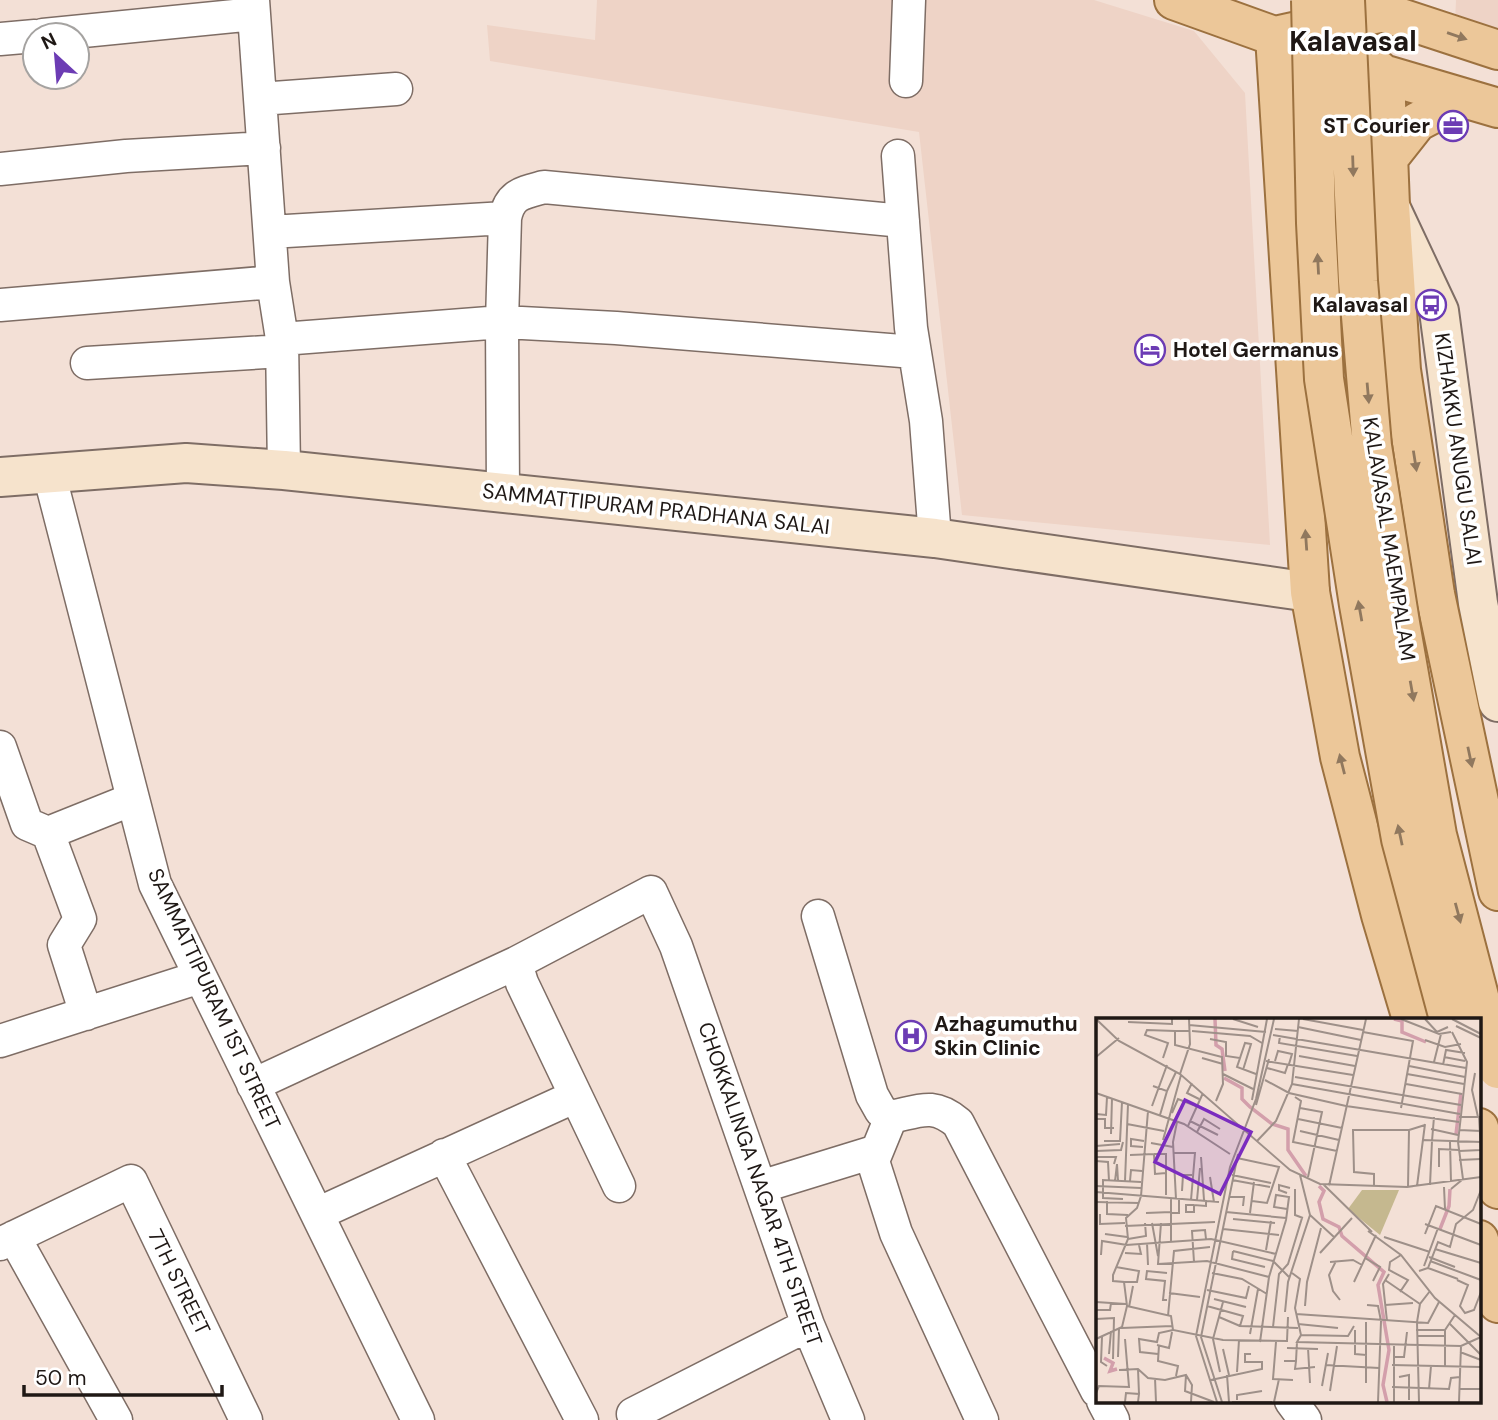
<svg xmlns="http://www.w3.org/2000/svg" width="1498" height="1420" font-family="'DM Sans',sans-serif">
<rect width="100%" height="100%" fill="#f3e0d6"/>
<path fill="#eed3c6" d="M597,0H1094L1194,31L1245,93L1270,545L962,515L919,132L490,61L487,25L595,40Z
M1456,0H1498V40L1455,23Z"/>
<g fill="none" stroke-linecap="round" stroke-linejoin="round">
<g stroke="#7e6d65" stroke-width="35">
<path id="street" d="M253,0L273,282L282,339L284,470
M43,35L254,14
M0,39L35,36
M906,81L909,0
M260,99L396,89
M898,156L911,328L926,421L935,538
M0,169L126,156L264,148
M270,232L505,218
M0,305L273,282
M282,339L502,322L616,328L914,352
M87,363L282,351
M49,473L155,884L418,1420
M503,493L502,322L505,218C510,194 522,193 544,187L903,221
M0,747L27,824L48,833
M818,916L872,1095L881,1111L891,1117C920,1111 933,1102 958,1123L1097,1391
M516,963L522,983L576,1096
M86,1014L64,945L80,919L48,833L133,799
M0,1041L200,977
M253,1085L516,963L651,892L676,946L808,1325L848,1420
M891,1117L873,1161L896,1233L982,1420
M444,1155L582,1420
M760,1187L877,1151
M317,1214L576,1096L619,1186
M14,1237L116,1420
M0,1244L131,1181L246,1420
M1103,1401L1113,1420
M1291,1401L1305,1420
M635,1420L633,1414L808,1325"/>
</g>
<g stroke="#7e6d65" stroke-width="42">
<path id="secondary" d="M1391,209L1439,311L1478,603L1498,702
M0,477L186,463L284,470L935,538L1310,592"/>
</g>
<g stroke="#9c713f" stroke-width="42">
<path id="primary" d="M1174,0L1299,45
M1384,0V12L1275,36L1310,592L1340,757L1381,915L1412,1019
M1361,5L1498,50
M1328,26L1385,76L1390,206L1401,370L1435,594L1498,891
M1362,68L1498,108
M1387,160L1417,122L1463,98
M1479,1128L1498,1189
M1479,1240L1498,1303"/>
</g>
<use href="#street" stroke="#fff" stroke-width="32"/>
<use href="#secondary" stroke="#f6e3cc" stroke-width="38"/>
<use href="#primary" stroke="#ecc799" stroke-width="38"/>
<g stroke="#9c713f" stroke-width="42" stroke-linecap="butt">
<path id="primary-bridge" d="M1311,0L1316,223L1324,379L1359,605L1401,839L1449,1019
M1345,0L1358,281L1372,446L1400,623L1437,835L1498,1069"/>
</g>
<use href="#primary-bridge" stroke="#ecc799" stroke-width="38"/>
</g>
<defs><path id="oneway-solid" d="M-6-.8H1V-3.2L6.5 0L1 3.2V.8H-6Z" transform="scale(1.75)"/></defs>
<g fill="#90785e">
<use href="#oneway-solid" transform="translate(1457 36) rotate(19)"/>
<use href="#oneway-solid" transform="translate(1353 166) rotate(88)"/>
<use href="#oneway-solid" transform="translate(1318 264) rotate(-93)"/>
<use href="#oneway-solid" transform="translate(1368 393) rotate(85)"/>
<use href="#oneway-solid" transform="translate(1415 461) rotate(81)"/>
<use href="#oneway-solid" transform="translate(1306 540) rotate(-94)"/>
<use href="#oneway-solid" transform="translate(1360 611) rotate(-100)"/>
<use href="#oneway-solid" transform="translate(1412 691) rotate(80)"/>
<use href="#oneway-solid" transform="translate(1470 757) rotate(78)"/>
<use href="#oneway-solid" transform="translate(1342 764) rotate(-104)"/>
<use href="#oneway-solid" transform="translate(1400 835) rotate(-102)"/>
<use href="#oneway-solid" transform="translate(1458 913) rotate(75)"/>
</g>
<defs>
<g id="office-ring" transform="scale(1.575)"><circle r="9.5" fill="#fff" stroke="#6c3cb4" stroke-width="1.5"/><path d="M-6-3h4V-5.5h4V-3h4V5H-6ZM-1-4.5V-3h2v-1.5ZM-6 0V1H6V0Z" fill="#6c3cb4"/></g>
<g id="bus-ring" transform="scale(1.575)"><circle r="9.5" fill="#fff" stroke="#6c3cb4" stroke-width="1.5"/><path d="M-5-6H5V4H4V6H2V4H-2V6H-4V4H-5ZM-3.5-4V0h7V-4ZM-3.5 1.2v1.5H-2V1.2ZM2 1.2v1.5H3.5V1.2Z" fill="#6c3cb4"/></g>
<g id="hotel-ring" transform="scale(1.575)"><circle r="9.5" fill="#fff" stroke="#6c3cb4" stroke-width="1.5"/><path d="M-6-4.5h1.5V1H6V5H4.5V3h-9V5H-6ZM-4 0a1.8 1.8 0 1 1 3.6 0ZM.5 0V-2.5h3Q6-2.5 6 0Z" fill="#6c3cb4"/></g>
<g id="hospital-ring" transform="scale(1.575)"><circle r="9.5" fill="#fff" stroke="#6c3cb4" stroke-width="1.5"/><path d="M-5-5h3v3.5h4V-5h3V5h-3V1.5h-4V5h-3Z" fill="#6c3cb4"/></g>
</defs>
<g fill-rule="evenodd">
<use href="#office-ring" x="1453" y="126"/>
<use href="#bus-ring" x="1431" y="305"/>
<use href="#hotel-ring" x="1150" y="350"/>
<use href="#hospital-ring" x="911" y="1036"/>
</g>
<g text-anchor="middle" stroke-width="7" stroke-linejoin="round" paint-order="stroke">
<g font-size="21" font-weight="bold" fill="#1f1815" stroke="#fff" text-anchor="end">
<text x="1430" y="133">ST Courier</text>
<text x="1408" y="312">Kalavasal</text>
<text x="1173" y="357" text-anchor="start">Hotel Germanus</text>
<text x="934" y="1031" text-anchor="start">Azhagumuthu<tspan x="934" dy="24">Skin Clinic</tspan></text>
</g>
<g font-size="21" fill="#1f1815" stroke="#fff">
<text transform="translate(1458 449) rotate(82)" y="7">KIZHAKKU ANUGU SALAI</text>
<text transform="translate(656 509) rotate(6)" y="7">SAMMATTIPURAM PRADHANA SALAI</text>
<text transform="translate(1389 539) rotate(81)" y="7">KALAVASAL MAEMPALAM</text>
<text transform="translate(214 999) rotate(65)" y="7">SAMMATTIPURAM 1ST STREET</text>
<text transform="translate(760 1184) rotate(71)" y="7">CHOKKALINGA NAGAR 4TH STREET</text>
<text transform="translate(179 1282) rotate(64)" y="7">7TH STREET</text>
</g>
<g font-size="28" font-weight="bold" fill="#1f1815" stroke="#fff">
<text x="1353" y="51">Kalavasal</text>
</g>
</g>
<g transform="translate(1096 1018)">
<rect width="385" height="385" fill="#f3e0d6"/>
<path d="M266,172H303L284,217L252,191Z" fill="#c5b88f"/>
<path fill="none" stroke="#d39fab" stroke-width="3.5" d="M119,1L120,27L126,31L129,53M298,1L306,3V14L330,24M128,60L146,70V81L154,89L176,106L192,111V132L210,158M360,116L365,75M223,168L228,173L223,184L227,201L243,209L246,218L288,254L282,267L293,332L287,367L291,384M344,211L353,188L354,171M8,340L17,345L14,353L21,351"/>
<path fill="none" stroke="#9e9089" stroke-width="2" d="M0,1L23,23L84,56L194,152L224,166L312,169M137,1L162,9M207,1L267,12M305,1L343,16L355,14M329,1L341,14L352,9M356,1L385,16M32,4L76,6V1M93,7L170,14M360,8L385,20M202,9L265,22M179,11L202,13M93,13H79V27L126,39L127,66L120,83M96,13L154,18L166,25M267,14L317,23L305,90M177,17L370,50M184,18L183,25L261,38M114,21L130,24V38L144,40L141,49L160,56M329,22L349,29L365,26M203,38L259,48M0,39L23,20M348,39L369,43M67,40L72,25L49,17L51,12L79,13M106,40L127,46M144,40L149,25L155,26L147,52M170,43L257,57M179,43L182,33L196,36L193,46M338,44L345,16M347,47L350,32L369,35M313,48L369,59M171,50L189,55L192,46M379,55L376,72L382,99M84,56L94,26L93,1M127,56L157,71M311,56L368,66M199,59L365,87M169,62L193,75L250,88L363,104M96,65L91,75L103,81M196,66L364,96M310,66L366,76M57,68L71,73L64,97M71,73L80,54M0,75L88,106L134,136M199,79L205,83L197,124L241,133M156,82L171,1M160,87L173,41M56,88L71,47M204,90L226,94L212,159M76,95L82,81L100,88M0,96L10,97L11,79M385,97V65M363,99H385M383,99L385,133M0,101H9V110H18M202,101L246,110M94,103L122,117M31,106L68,113M92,108L107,75M335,111L362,117M363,112L385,113M204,113L243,122M101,114L108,101L124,111M15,116L16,80M67,122L85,57M326,122L385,124M8,123H24L26,84M161,123L180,103L196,66L203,1M336,123L338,99M354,124L355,164M55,125L77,129M0,128L24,126M47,129L35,128V121L48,123M0,133L25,132L27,124M363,133L385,132M77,135H99L95,182M58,136H70V177M34,137L58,136L59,156L70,155M0,139H20L18,146M105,139L108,182M141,140L183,149L171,185L156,183M363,142L385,141M0,143L12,144L13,163M343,149V131L363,132M136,157L175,165M204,157L214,197L238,219M114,159L118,184M136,162L174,169M19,163L21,146L22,163M29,163L32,86M34,163L35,152L46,153M227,166L276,214M334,167L336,123M0,168L45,170M233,168L270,1M321,168L329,106M278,169V156L258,154L257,112H313M310,169L385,159M312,169L313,112L329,107M348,169L349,191M199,171V197L207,200M355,171L367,161L362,124L371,44L356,14M86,173L87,157H96M0,174L123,184M191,175L183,172V167L194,170M133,179H148L147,188M27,181L7,180V162L45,164M75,181V224M80,181L77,124L81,104M101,182L104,150M11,183V196L32,197M0,184L43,185M98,187H90V194H98V187L110,188V182M130,194L190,200M50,195L75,194M75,195H83V181M154,195L158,164M4,196V206L29,205M137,201L179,205M56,205L62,238M65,205L62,246L111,243L173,259M329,206L385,227M29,208L119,204M127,211L183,217M272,213L305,237L339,280L385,319M9,216L31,219M329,216L340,188L385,206M288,219L334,234M32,221L50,218L49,205M51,225L52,247M30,227L115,221L180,236M339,231L385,245M170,232L175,203M137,233L177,243L194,260M137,233L136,241L169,249M29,235L45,236L43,227M224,235L256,200M5,237L6,223L31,227M333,239L359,249M269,240L284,249L277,263M240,243L233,257L237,273L244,282M334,243L385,262M98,244L96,213L109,212L110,221M234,244L257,242L266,247M328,248L342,210M20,249L43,253L41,264H28M332,250L362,261M323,253L332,250L342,224L354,229L360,206L377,192L385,172M116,255L146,261L171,276M196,255L204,261L199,290L205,317L201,324L365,328L385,319M289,262L324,286M361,262L372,267L364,288L369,295L378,292L385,274M258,264L280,217M111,272L150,280L153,268M304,274L312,262L293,252L294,244L305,237M73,275L104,279M118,281L150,289M71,282H67L69,263L50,261L51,253L71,255M0,284L30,286M271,287L282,288L285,303L282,384M289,287L317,285M31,288L75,298L77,312L127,322L191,323L192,299M111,288L147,298L144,308L202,310M209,288L211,264L225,210M33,289L37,268M0,292H14L15,285M189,294L192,264L214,197M200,296L332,305L343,284M72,298L78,233L114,229M123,299L144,308M0,301L18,300L17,341M291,303L287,266L293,256M353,305L385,337M202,306L242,310M177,309L183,256L192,246L206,200M26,310L76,308M259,312V336L270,337V304M320,312H349L359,297M349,312V348M154,316L162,271M205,317L252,318L258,308M321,318H349M6,319L5,344L11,348M0,321L26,309L31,288L28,264L17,263V257L32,221L30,200L41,190L45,178L52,93M164,324L173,259L190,202L193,179L180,177L178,189L191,191M180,324L177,361L197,362M61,327L73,330L76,314M63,327L62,343L82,348L80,358M298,328V384M191,330L222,331M212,330L214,365M127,331L133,357M364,334L385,342M13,336L15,313M62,336L44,334L43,321L61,324L63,315L77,312M22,339L23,311M297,339H308L311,314M188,343H200L201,324M200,343L199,351L219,349M229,347L283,350M296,347L385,349M42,351L43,376M23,352L42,351L52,360L69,362L90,357L96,367L95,384M124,354L117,321L127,284M141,354L143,322M90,357L89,373L118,384M131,357L133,384M303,359L313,357V382M59,360L60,384M115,362L166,351V344H149V336H155M270,365V337M226,368L232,335M296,369L353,371L355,360L364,359M333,371L335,348M363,371H385M234,373L241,328M0,375L3,368L33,369L29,321M141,382V377L166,373M29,384L30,375L43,376L42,384M121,384L100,318L134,149L160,81L178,1M126,384L105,319L142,136M136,384H176M178,384L183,361M323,384L321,304L324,286L334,273M363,384L365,328"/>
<path fill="#7b2cbf" fill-opacity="0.15" stroke="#7b2cbf" stroke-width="3.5" d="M89,82L155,114L124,176L59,144Z"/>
<rect width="385" height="385" fill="none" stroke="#1f1815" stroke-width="3.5"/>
</g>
<g transform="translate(56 56) rotate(334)"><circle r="33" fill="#ffffff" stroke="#a5a3a1" stroke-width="2"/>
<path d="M0-5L12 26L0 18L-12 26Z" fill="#6c3cb4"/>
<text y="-10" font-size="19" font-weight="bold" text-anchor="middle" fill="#1f1815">N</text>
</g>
<path d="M24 1385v10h198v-10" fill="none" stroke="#1f1815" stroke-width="3.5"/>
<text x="35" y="1385" font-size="21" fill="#1f1815" stroke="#ffffff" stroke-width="5" paint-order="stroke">50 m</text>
</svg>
